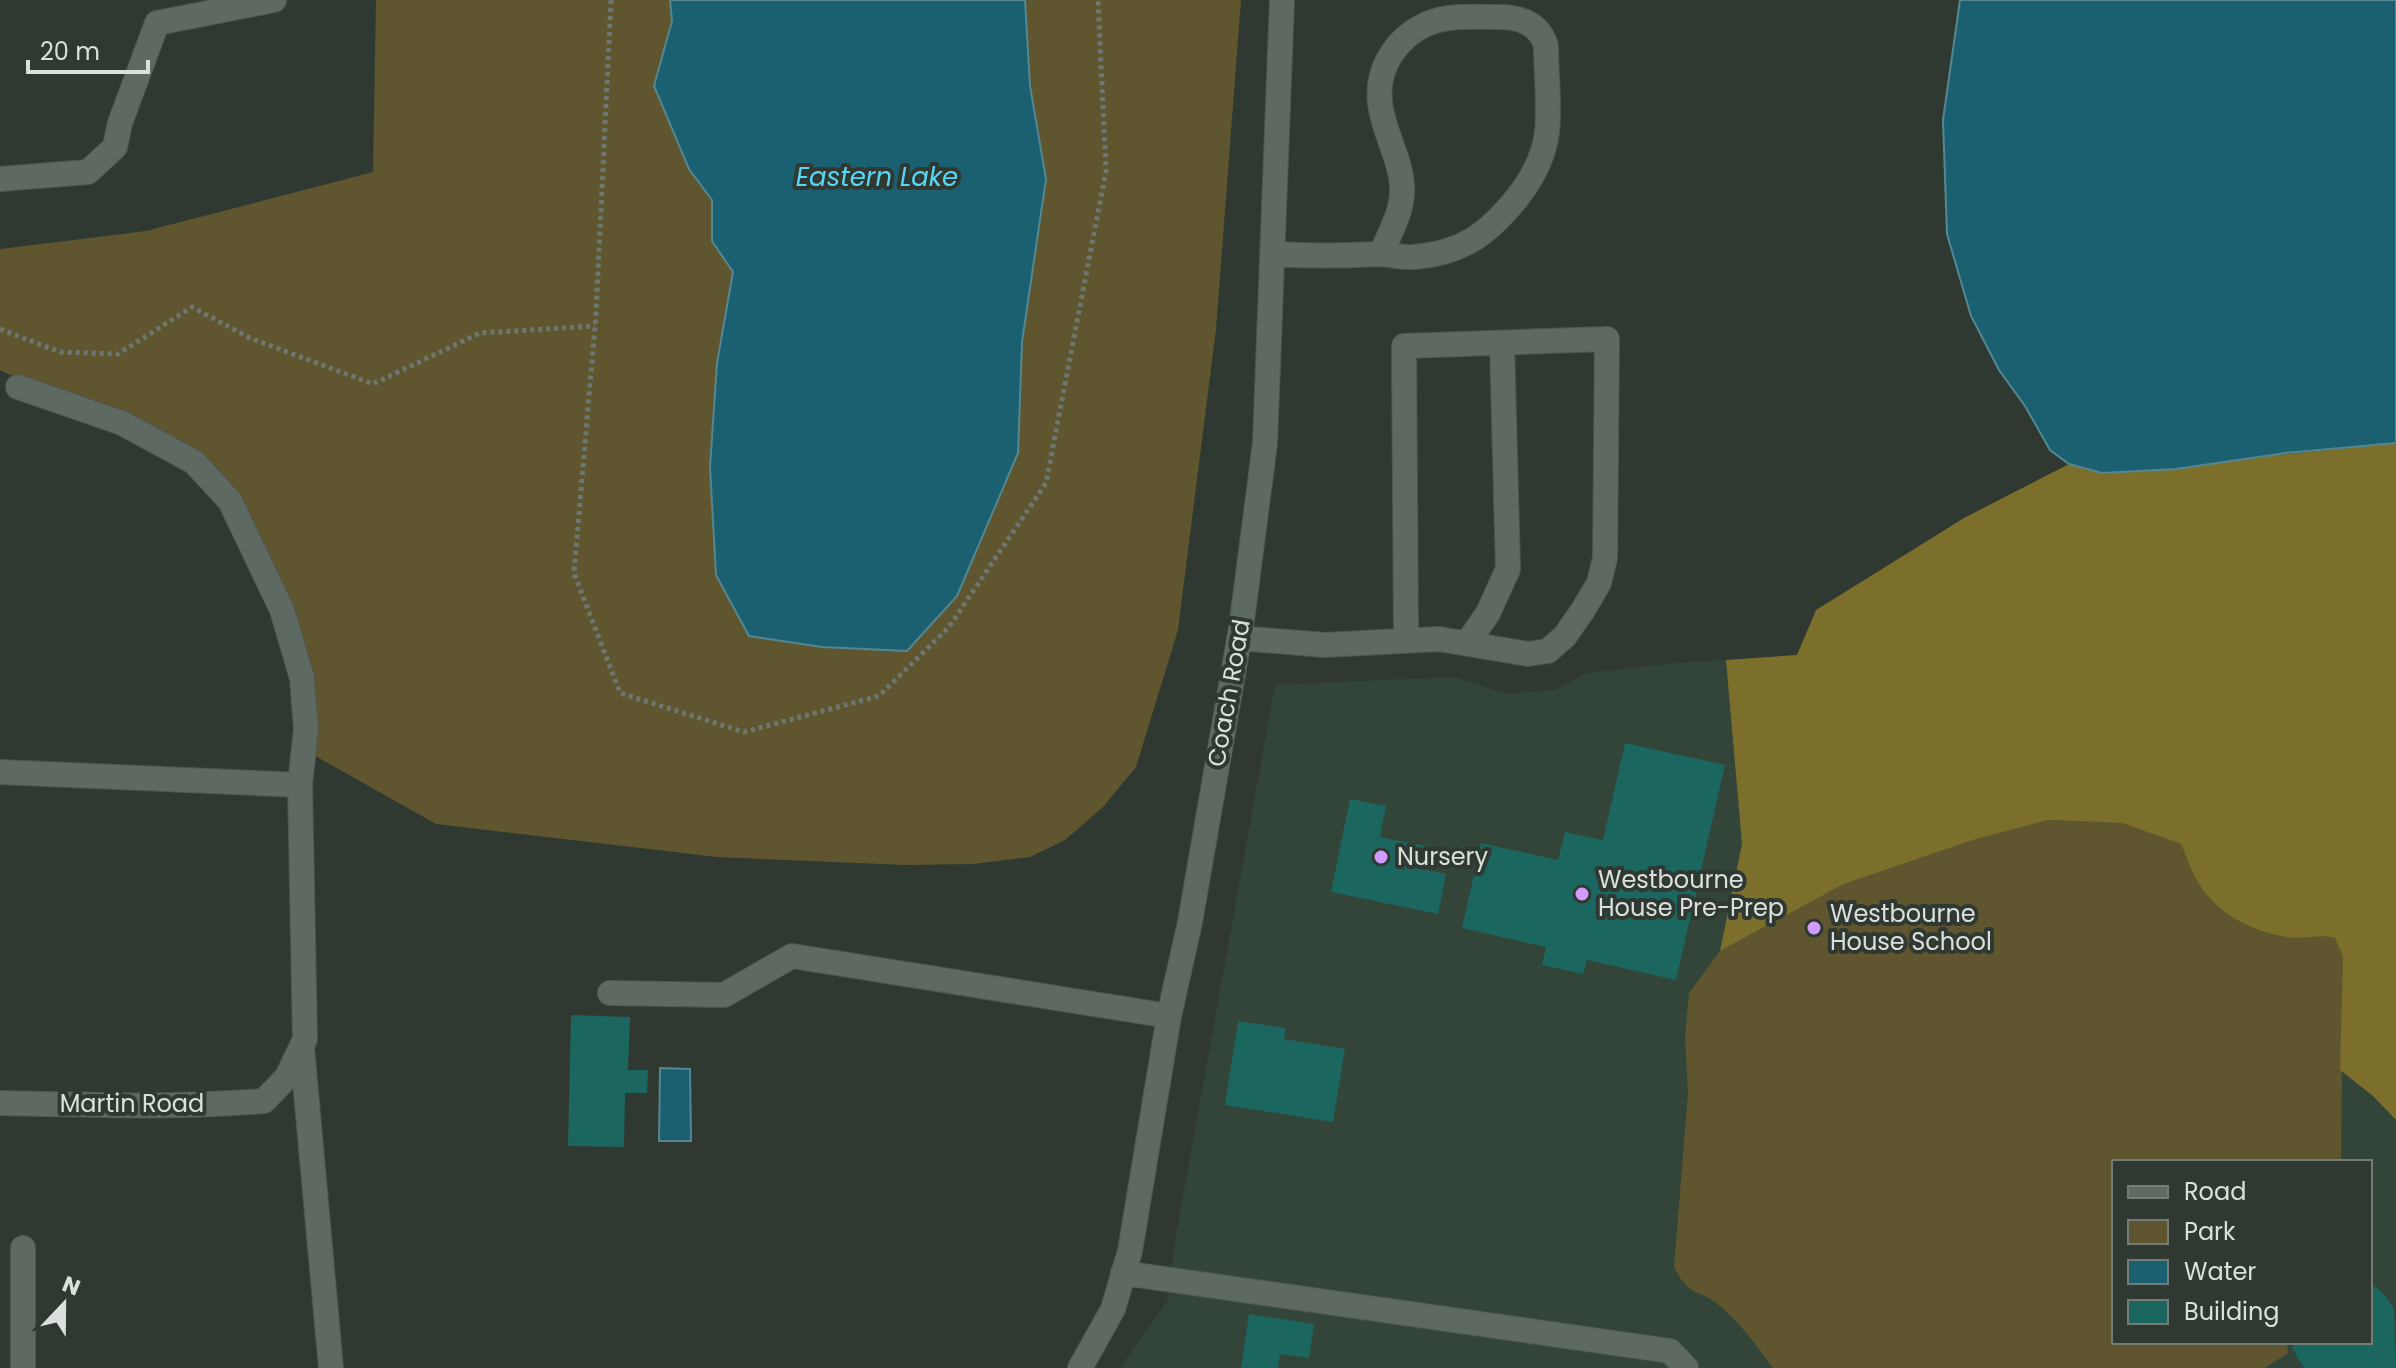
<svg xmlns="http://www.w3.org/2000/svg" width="2396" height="1368" font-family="Poppins,sans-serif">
<rect width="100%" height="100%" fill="#2f3932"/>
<path fill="#334439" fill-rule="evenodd" d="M2396,632V1368H1120L1168,1300L1175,1241L1275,685L1455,677L1505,694L1555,690L1587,673L1676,663L2091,637ZM2114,1162H2370V1342H2114Z"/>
<path fill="#5f562f" d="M376,0H1241L1216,329L1178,630L1136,767L1103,807L1065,840L1030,857L973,864L905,865L717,857L436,824L303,749L302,678L256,555L194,462L0,370V249L146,231L373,172Z
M2048,820L2122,823L2182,844C2187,857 2191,872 2199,884C2217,914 2253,932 2286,937C2303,940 2318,934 2335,938L2343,957L2341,1162H2114V1342H2287L2288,1353L2265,1368H1773C1757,1346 1741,1324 1720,1306C1698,1287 1690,1299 1674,1267L1688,1093L1685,1038L1689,993L1720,951L1844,884L1973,840Z"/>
<path fill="#7c6f2b" d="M2396,443V1120L2373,1096L2340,1070L2343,957L2335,938C2318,934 2303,940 2286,937C2253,932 2217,914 2199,884C2191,872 2187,857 2181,844L2122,823L2048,820L1973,840L1844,884L1720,951L1742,844L1726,660L1797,655L1816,610L1964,518L2069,464L2102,473Z"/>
<path fill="#1b6070" stroke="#548790" stroke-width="2" d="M670,0H1025L1030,86L1046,179L1022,342L1018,453L957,596L907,651L822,647L749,636L716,575L710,467L717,363L733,272L712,241V200L689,169L654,86L672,21Z
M1960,0H2396V443L2286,453L2176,469L2102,473L2069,464L2050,450L2025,406L1999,370L1971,316L1947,234L1943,120Z
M660,1068L690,1069L691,1141H659Z"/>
<path fill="#1c6660" d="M1625,743L1725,765L1676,980L1587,960L1583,974L1542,965L1546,947L1462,928L1481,843L1558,860L1565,832L1603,840Z
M1350,799L1386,806L1380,837L1425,846L1421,869L1446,874L1438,914L1331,892Z
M571,1015L630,1017L628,1070H648L647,1093H625L624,1147L568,1146Z
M1238,1021L1286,1028L1284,1039L1345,1049L1333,1122L1225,1105Z
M2370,1283L2385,1295L2394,1309L2396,1368H2304L2293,1350L2292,1342H2370Z
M1249,1314L1314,1324L1309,1358L1280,1354L1278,1368H1241Z"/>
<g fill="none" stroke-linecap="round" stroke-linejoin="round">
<g stroke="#4e5650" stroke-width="26">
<path id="minor" d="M0,179L88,172L115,147L120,123L157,23L274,0
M1273,254C1308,256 1342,256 1377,254C1389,254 1402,258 1414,257C1462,253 1487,235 1517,198C1532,179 1544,156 1547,132C1550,104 1546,74 1546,46C1539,23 1520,17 1498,17C1482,17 1465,16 1449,18C1408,23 1375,60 1380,103C1383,131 1400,157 1402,185C1404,210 1390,232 1381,254
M1239,638L1325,645L1439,639L1528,654L1548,651L1565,636L1583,610L1599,583L1605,558L1607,339L1404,346L1406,640
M1468,642L1488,613L1508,569L1502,343
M0,772L300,785
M610,993L724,995L792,956L1169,1016
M302,1048L331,1368
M0,1103C88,1105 176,1108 264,1101L287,1077L305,1039L300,785L306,729L302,678L282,610L230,501L194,462L122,423L18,387
M1123,1273L1670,1351L1686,1368
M23,1368V1248
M1080,1368L1113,1309L1130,1251L1169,1016L1190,922L1241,628L1265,443L1282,0"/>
</g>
<path stroke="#6e7670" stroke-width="5" stroke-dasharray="4 4" stroke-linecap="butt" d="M611,0L596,314L574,573L620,693L744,732L879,696L949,627L1046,483L1106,171L1098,0
M0,329L60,352L118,354L192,307L250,338L373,384L480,333L595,326"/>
<use href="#minor" stroke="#5e6962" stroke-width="24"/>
</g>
<g fill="#d09dfe" stroke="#2f3932" stroke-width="3">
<circle cx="1381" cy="857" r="8"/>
<circle cx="1582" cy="894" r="8"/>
<circle cx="1814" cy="928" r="8"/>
</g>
<g text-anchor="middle" stroke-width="8" stroke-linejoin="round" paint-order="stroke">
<g font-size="24" fill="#dae1dc" stroke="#2f3932">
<text transform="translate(1229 693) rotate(-80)" y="8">Coach Road</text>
<text x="132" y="1112">Martin Road</text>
</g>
<g font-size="24" fill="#dae1dc" stroke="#2f3932" text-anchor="start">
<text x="1397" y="865">Nursery</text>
<text x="1598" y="888">Westbourne<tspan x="1598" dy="28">House Pre-Prep</tspan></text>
<text x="1830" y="922">Westbourne<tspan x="1830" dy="28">House School</tspan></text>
</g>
<g font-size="26" font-style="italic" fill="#57d6f6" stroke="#2f3932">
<text x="877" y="186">Eastern Lake</text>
</g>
</g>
<rect x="2112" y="1160" width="260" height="184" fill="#2f3932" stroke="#737c76" stroke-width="2"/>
<rect x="2128" y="1186" width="40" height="12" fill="#5e6962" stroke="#737c76" stroke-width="2"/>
<text x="2184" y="1200" font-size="24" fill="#dae1dc">Road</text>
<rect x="2128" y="1220" width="40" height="24" fill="#5f562f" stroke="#737c76" stroke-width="2"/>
<text x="2184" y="1240" font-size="24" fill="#dae1dc">Park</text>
<rect x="2128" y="1260" width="40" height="24" fill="#1b6070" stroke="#737c76" stroke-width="2"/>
<text x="2184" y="1280" font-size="24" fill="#dae1dc">Water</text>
<rect x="2128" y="1300" width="40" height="24" fill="#1c6660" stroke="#737c76" stroke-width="2"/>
<text x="2184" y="1320" font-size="24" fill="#dae1dc">Building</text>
<g transform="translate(64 1304) rotate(22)" stroke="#2f3932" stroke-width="6" paint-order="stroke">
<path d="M0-6L14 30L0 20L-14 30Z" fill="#dae1dc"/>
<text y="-12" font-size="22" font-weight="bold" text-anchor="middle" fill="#dae1dc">N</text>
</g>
<path d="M28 60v12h120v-12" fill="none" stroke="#dae1dc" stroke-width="4"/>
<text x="40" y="60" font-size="24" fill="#dae1dc" stroke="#2f3932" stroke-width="6" paint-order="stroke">20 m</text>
</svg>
